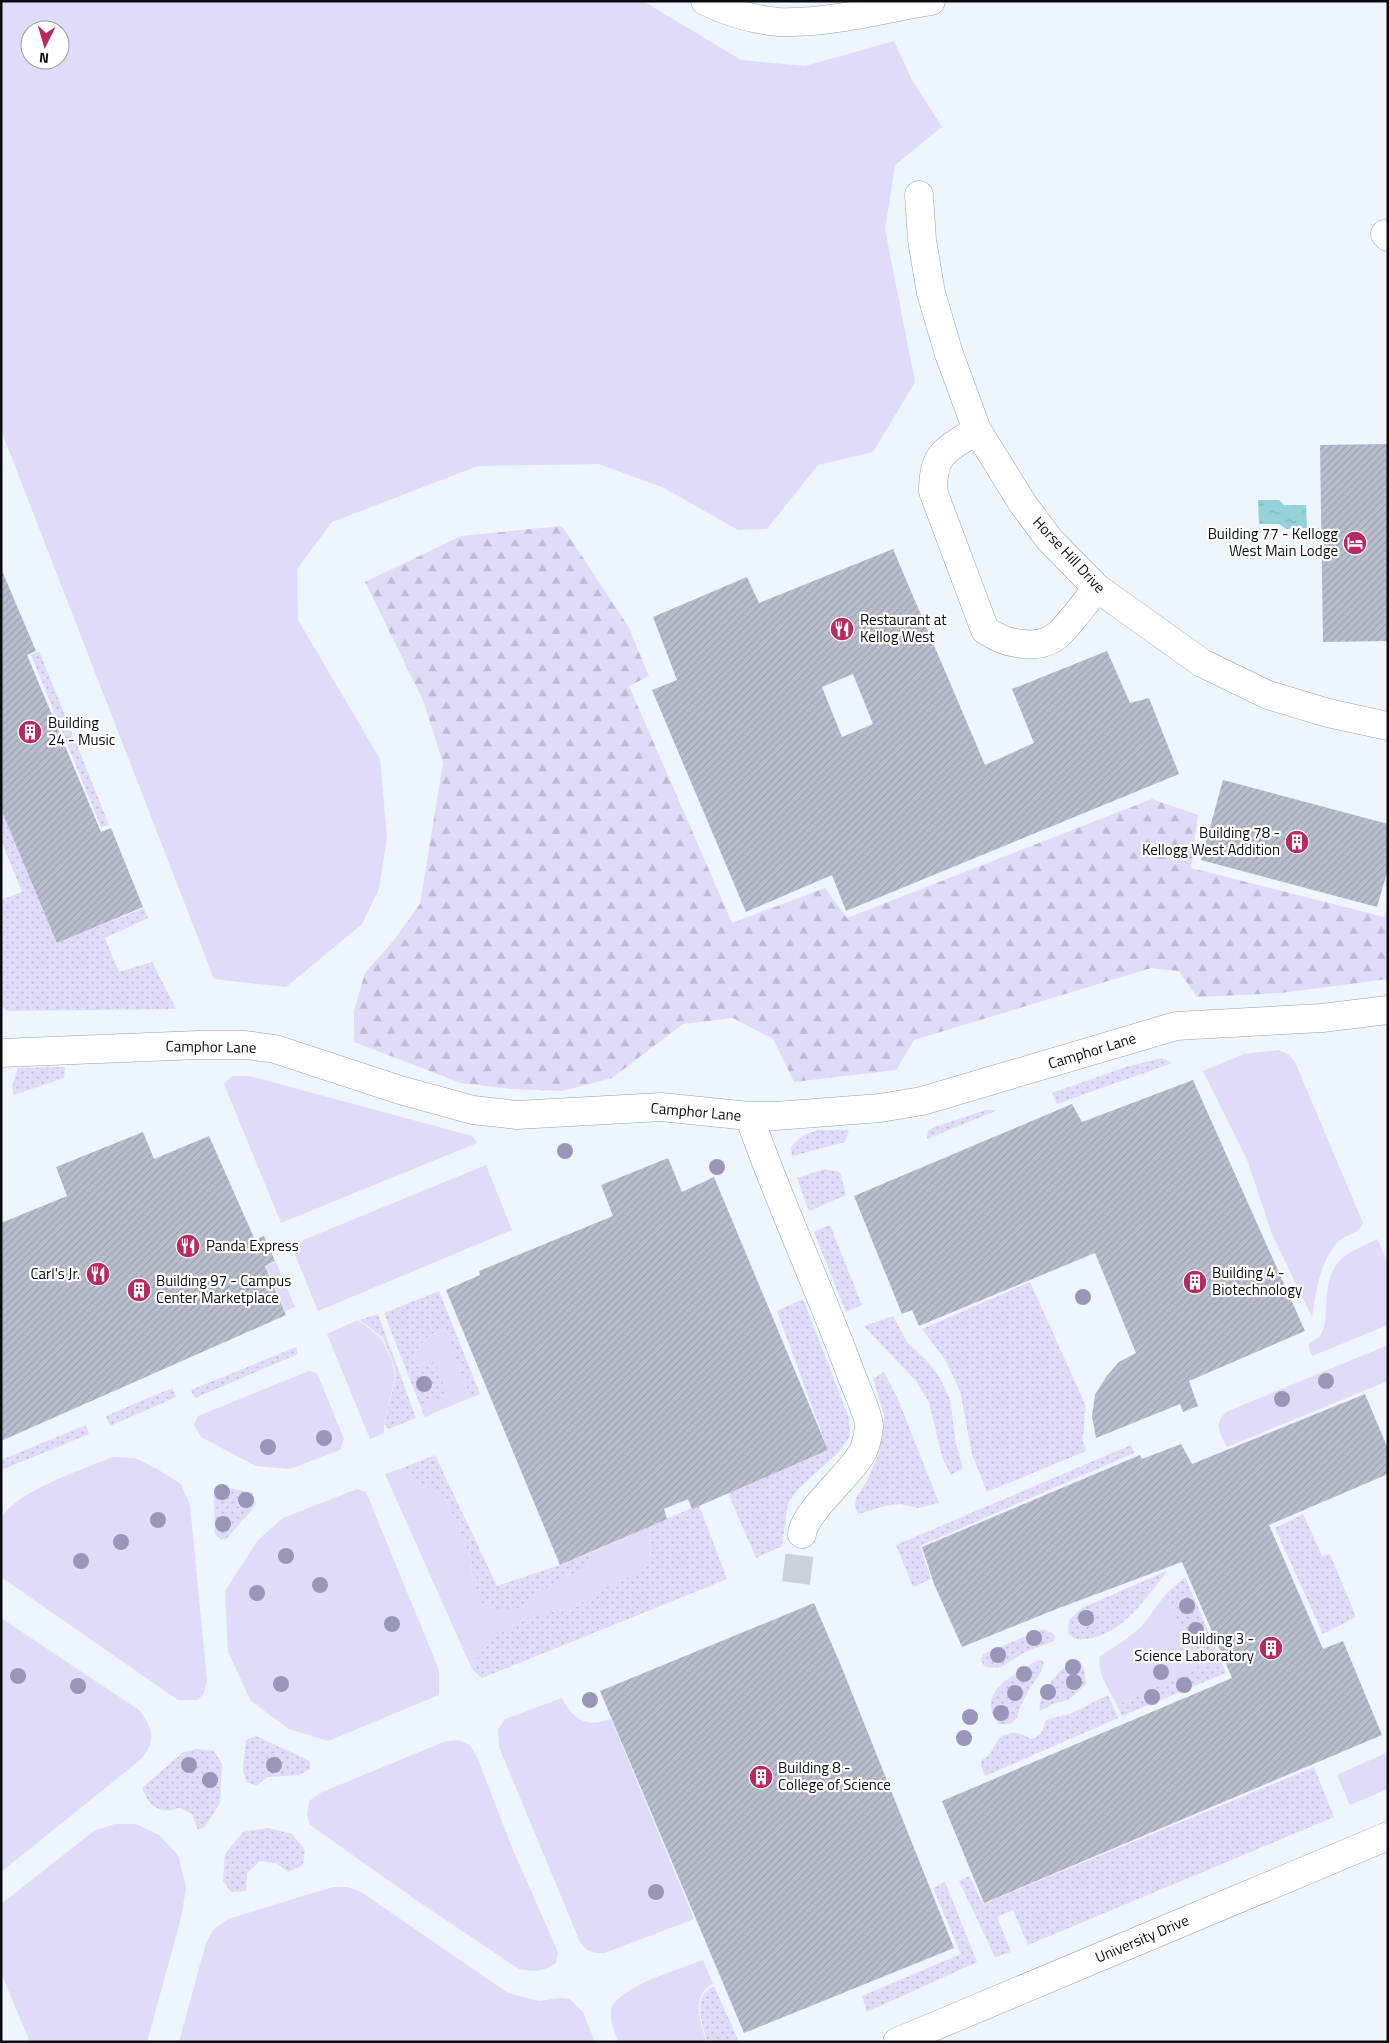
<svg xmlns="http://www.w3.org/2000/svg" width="1389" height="2043" font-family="'Titillium Web',sans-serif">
<defs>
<pattern id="forest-firs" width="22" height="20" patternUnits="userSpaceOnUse" patternTransform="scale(1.25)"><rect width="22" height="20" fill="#e0dbf8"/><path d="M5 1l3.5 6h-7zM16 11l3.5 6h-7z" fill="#bfbbd4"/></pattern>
<pattern id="garden-dots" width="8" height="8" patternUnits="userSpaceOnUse" patternTransform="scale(1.25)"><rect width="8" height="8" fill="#e0dbf8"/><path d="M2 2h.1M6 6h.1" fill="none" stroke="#bfbbd4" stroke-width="1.8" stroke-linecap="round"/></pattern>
<pattern id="water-ripples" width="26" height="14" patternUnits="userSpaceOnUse" patternTransform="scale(1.25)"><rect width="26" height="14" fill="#94d3d9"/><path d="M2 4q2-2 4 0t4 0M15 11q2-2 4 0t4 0" fill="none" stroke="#7eb4b9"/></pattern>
<pattern id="building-hatch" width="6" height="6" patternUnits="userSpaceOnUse" patternTransform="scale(1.25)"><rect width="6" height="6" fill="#b9becd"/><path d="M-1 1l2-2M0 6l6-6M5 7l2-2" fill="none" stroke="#9ea2af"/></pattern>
</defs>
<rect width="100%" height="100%" fill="#edf5fd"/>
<path fill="#e0dbf8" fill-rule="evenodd" d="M1,1H643L741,60L805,66L894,41L912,80L942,127L895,165L885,229L915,382L873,452L818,465L767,529L738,530L664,488L599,464L478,466L332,522L297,569L298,620L380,759L387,837L379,889L362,924L286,987L214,979L1,430ZM30,30H60V60H30Z
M1279,1050L1289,1055L1295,1062L1363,1223C1358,1235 1348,1233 1339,1241C1320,1260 1316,1291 1312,1317L1272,1234L1248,1162L1203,1071L1244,1054Z
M232,1076H249L472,1136L477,1143L281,1223L224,1084Z
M486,1165L512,1230L318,1311L291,1245Z
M1377,1239L1388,1262V1325L1312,1356L1309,1349V1343C1312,1341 1316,1339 1319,1337C1333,1321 1318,1285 1340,1260C1349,1251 1366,1245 1377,1239Z
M276,1262L295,1307L285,1311L266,1266Z
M358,1320L382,1339L392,1362L395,1377L384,1423V1433L370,1439L327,1334Z
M445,1329L470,1398L429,1415L424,1404L446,1395L419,1367L415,1355C423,1340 430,1335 445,1329Z
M1388,1345V1381L1227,1447C1220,1432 1213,1425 1226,1412Z
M309,1371L317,1373L344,1439L340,1450L290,1469L256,1466L201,1437L194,1425L198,1416Z
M113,1457L135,1458L157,1469L181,1484L190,1505L207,1681L204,1693L198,1700H178L1,1577C1,1567 0,1527 1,1520C12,1492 87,1468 113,1457Z
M400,1469L411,1479L437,1492L449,1506L471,1559L472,1575L523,1607L560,1578L578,1573L592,1563V1552L645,1528L650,1542L651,1561L641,1572L598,1589L587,1600L567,1609L533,1615L514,1625L493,1638L479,1655L472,1669L385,1474Z
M357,1489L366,1492L439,1670V1695L328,1741L289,1729L251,1701L228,1652L225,1591L258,1540L283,1518Z
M1166,1594L1199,1669L1117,1705C1110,1691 1096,1672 1100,1656L1122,1642L1141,1627Z
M1,1618L139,1710C153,1728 157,1742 140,1760L1,1872Z
M562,1698C573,1720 586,1728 611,1719L694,1919L605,1953C593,1953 587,1952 580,1942L499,1747L498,1730L505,1719Z
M458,1740L470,1745L477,1757L513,1850L558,1952L556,1963C543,1972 534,1972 519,1969L419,1902L310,1825L307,1815L309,1801L320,1793L446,1741Z
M1388,1752V1789L1350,1805L1337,1775Z
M115,1824H136L159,1835L178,1855L186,1888L181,1918L147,2042H30L1,1973V1904L94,1831Z
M333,1887H348L361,1892L508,1993L539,2001L562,1998L570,1999L583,2012L595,2042H179L206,1943L213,1930L228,1919Z
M703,1960L713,1984C690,1995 701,2023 706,2042H619C615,2032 610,2023 611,2012C612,1988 683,1968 703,1960Z"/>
<path fill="url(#forest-firs)" d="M562,526L628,626L649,676L629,686L732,923L825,888L847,918L1152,799L1198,815L1191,868L1384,917L1388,904V979L1281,993L1197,997L1179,971L1151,968L914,1040L896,1070L794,1082L773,1039L733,1018L683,1024L612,1078L562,1091L513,1089L461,1083L354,1042V1011L365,973L394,940L420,904L443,763L423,700L365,582L461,536Z"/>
<path fill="url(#garden-dots)" d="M39,651L109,825L101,827L31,655Z
M1,808L59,942L144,908L148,918L105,938L119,972L152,962L176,1009L7,1011L1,1005V900L22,892L1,840Z
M1162,1058L1172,1063L1057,1104L1052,1093L1126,1067Z
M65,1067L64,1078L14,1095L12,1086L18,1068Z
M986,1110H998L927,1139L928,1131L934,1127Z
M818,1130H849L845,1142L792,1156L791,1147L802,1136Z
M825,1169L840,1172L846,1195L809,1211L797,1178Z
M830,1225L862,1305L846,1312L814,1232Z
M1030,1282L1085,1404L1084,1430L1082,1438L1086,1451L987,1492L972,1454L960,1391L946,1361L922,1329Z
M439,1291L480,1394L470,1398L445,1329C430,1334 422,1340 415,1355L419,1367L435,1362L447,1395L424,1404L429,1415L425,1418L384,1313Z
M803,1299L849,1418L850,1436L839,1452L799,1488L788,1503L782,1546L756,1558L728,1493L828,1450L777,1311Z
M378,1314L416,1418L389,1429L384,1424L396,1377L393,1362L383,1338L360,1320Z
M893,1316L907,1342L928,1362L940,1378L950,1399L956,1444L963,1468L951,1475L942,1457L929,1402L916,1381L864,1326Z
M296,1347L298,1354L195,1398L191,1390Z
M884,1372L898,1399L939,1503L918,1508L901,1504L885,1506L858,1514L855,1507L856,1498L868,1479L878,1455L883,1430L884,1415L873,1379Z
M172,1388L176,1397L110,1426L106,1416Z
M86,1425L89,1434L1,1470V1460Z
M1131,1445L1134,1453L920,1546L931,1579L913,1587L896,1545Z
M435,1455L497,1586L560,1565L592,1552V1563L578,1573L560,1578L523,1607L505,1610L491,1608L481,1602L474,1589L471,1559L449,1506L437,1492L411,1479L400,1469Z
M218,1488H229L252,1493L256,1503L251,1511L227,1538L221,1540L215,1534L214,1495Z
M699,1505L727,1579L482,1678L472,1669L479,1655L493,1638L514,1625L533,1615L567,1609L587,1600L598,1589L641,1572L651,1560L650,1542L645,1528Z
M1303,1514L1322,1556L1330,1554L1356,1617L1323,1634L1275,1528Z
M1169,1570C1146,1596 1123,1636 1085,1639C1078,1640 1073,1639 1068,1633L1069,1620L1082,1608Z
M1185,1577L1226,1673L1122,1716L1117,1705L1198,1669L1166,1594Z
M1043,1629L1052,1633L1055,1636L1054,1641L1025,1652L1001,1667L992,1668L984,1666L981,1660L983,1654Z
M1038,1660H1042L1044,1663L1041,1672L1031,1686L1020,1707L1017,1718L1010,1724H999C973,1692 1015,1675 1038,1660Z
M1080,1662L1084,1668L1086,1684L1069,1700L1055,1703L1040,1711C1036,1697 1059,1668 1072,1663C1075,1662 1078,1662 1080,1662Z
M1108,1695L1118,1718L985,1776L981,1766L982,1760L989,1755L1000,1737C1011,1732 1021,1731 1030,1739C1041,1737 1043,1730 1046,1720L1072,1713Z
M256,1736L310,1761V1769L299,1775L267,1777L257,1786L246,1782L243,1769L246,1740Z
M196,1749L214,1751L222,1764L220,1803L204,1828L198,1830L192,1814L179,1808C158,1815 150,1807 142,1788L182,1753Z
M1314,1767L1334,1817L1028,1945L1013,1910L997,1917L1011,1952L995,1957L959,1881L969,1876L983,1904Z
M268,1828L292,1834L305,1850L303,1865L288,1872L276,1863L260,1861L247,1873L246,1891L231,1892L223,1881L225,1854L243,1832Z
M945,1882L977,1962L867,2012L862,1996L961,1954L933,1888Z
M714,1986L739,2042H707C702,2023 692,1996 714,1986Z"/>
<path fill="url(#water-ripples)" d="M1258,500H1279L1284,505H1306L1307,528L1286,529L1279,524H1259Z"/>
<path fill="url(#building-hatch)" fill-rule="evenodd" d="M1388,444V641L1323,642L1320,445Z
M893,549L985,765L1034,743L1012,689L1107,651L1130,703L1149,698L1179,774L846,911L832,875L746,912L652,690L677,680L653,617L747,577L759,603ZM853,674L873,724L842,737L822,687Z
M3,573L36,651L27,655L101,832L111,828L143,907L57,943L1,809V574Z
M1223,780L1388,824V869L1377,907L1201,860Z
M1193,1080L1305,1331L1189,1381L1198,1406L1183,1412L1180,1404L1096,1438L1092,1416L1095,1395L1106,1377L1119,1362L1136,1353L1095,1253L919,1326L912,1310L902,1314L854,1196L1072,1104L1082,1122Z
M143,1132L154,1159L209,1136L255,1240L264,1236L275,1261L265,1266L286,1315L1,1441V1223L67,1196L56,1167Z
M668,1158L682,1192L714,1177L828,1450L692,1509L688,1499L664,1509L667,1519L560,1565L446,1290L480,1275L479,1271L613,1216L601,1185Z
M1365,1394L1388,1449V1474L1269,1525L1323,1649L1343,1641L1382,1735L984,1903L942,1801L1232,1678L1182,1562L1059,1608L962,1647L934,1584L922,1547L1140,1455L1142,1459L1181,1444L1192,1464Z
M814,1603L842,1668L954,1948L744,2033L600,1691Z"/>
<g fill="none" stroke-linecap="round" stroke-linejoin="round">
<path stroke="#cbd2da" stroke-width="28" stroke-dasharray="28 14" stroke-linecap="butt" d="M796,1583L802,1534"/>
<g stroke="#97a2ae" stroke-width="29">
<path id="minor" d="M705,1C728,12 753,20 779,22C827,24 883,9 931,1
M919,195L922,240L931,293L949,354L977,430L1023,504L1049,539L1097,588L1202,663L1268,695L1328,713L1388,726
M1385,234L1388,237
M977,430C947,450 933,451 933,491L985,630C1005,644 1039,652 1059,634C1073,620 1085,603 1097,588
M1,1053L198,1045H246L275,1049L400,1090L473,1110L517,1115L661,1107L749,1116H776L880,1108L922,1101L1176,1026L1322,1018L1388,1010
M749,1116C780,1205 820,1289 852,1377C856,1387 870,1419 869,1427C868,1435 866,1446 862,1453C849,1476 804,1512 802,1534
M897,2042L1388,1836"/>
</g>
<use href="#minor" stroke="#fff" stroke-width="28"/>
</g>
<g fill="#9a96b9">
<circle cx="565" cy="1151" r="8"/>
<circle cx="717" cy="1167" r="8"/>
<circle cx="1083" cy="1297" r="8"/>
<circle cx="1326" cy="1381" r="8"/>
<circle cx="424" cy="1384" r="8"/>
<circle cx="1282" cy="1399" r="8"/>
<circle cx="324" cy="1438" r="8"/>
<circle cx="268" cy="1447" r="8"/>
<circle cx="222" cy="1492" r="8"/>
<circle cx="246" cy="1500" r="8"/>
<circle cx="158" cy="1520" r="8"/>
<circle cx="223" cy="1524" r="8"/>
<circle cx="121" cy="1542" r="8"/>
<circle cx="286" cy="1556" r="8"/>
<circle cx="81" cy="1561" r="8"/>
<circle cx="320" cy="1585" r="8"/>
<circle cx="257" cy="1593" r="8"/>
<circle cx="1187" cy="1606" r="8"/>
<circle cx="1086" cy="1618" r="8"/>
<circle cx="392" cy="1624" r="8"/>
<circle cx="1196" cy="1630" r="8"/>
<circle cx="1034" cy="1638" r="8"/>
<circle cx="998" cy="1655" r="8"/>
<circle cx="1073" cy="1667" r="8"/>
<circle cx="1161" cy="1672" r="8"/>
<circle cx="1024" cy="1674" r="8"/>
<circle cx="18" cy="1676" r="8"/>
<circle cx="1074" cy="1682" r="8"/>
<circle cx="281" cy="1684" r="8"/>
<circle cx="1184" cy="1685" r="8"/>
<circle cx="78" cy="1686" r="8"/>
<circle cx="1048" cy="1692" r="8"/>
<circle cx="1015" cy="1693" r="8"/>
<circle cx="1152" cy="1697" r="8"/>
<circle cx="590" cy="1700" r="8"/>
<circle cx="1001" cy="1713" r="8"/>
<circle cx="970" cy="1717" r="8"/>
<circle cx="964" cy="1738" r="8"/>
<circle cx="189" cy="1765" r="8"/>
<circle cx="274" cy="1765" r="8"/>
<circle cx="210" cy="1780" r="8"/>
<circle cx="656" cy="1892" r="8"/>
</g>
<defs>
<g id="hotel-disc" transform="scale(1.25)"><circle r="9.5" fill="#b82b61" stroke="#fff"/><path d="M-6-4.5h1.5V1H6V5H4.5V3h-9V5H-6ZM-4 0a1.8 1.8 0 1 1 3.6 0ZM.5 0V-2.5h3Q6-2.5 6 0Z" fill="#fff"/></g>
<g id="restaurant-disc" transform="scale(1.25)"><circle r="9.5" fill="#b82b61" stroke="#fff"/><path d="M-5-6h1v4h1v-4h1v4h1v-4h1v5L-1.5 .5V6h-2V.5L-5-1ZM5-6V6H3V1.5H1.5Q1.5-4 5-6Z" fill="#fff"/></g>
<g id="building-disc" transform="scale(1.25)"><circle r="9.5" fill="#b82b61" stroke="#fff"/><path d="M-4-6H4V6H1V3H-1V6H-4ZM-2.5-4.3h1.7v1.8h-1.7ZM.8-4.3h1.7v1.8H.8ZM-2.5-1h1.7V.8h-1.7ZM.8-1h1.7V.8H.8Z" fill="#fff"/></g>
</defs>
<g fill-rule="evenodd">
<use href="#hotel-disc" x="1355" y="543"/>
<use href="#restaurant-disc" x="842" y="629"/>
<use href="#building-disc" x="30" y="732"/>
<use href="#building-disc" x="1297" y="842"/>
<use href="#restaurant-disc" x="188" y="1246"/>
<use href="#restaurant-disc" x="98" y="1274"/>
<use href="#building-disc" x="1195" y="1282"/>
<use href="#building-disc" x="139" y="1290"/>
<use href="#building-disc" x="1271" y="1648"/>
<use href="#building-disc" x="761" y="1777"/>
</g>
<g text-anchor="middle" stroke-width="4.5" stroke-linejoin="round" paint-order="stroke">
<g font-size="15" fill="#090c11" stroke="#fff" text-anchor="start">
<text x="1338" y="539" text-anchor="end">Building 77 - Kellogg<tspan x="1338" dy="17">West Main Lodge</tspan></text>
<text x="860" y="625">Restaurant at<tspan x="860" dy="17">Kellog West</tspan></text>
<text x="48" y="728">Building<tspan x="48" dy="17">24 - Music</tspan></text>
<text x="1280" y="838" text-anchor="end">Building 78 -<tspan x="1280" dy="17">Kellogg West Addition</tspan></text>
<text x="206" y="1251">Panda Express</text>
<text x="1212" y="1278">Building 4 -<tspan x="1212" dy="17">Biotechnology</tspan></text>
<text x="80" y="1279" text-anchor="end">Carl's Jr.</text>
<text x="156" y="1286">Building 97 - Campus<tspan x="156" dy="17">Center Marketplace</tspan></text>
<text x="1254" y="1644" text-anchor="end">Building 3 -<tspan x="1254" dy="17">Science Laboratory</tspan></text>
<text x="778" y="1773">Building 8 -<tspan x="778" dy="17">College of Science</tspan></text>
</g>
<g font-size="15" fill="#090c11" stroke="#fff">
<text transform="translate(1069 555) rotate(47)" y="5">Horse Hill Drive</text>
<text transform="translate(211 1047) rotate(1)" y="5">Camphor Lane</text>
<text transform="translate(1092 1051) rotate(-17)" y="5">Camphor Lane</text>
<text transform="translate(696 1112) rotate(5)" y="5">Camphor Lane</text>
<text transform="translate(1142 1939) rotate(-23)" y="5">University Drive</text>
</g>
</g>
<rect width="1389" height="2043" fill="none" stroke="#090c11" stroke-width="5"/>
<g transform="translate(45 45) rotate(185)"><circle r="24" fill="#ffffff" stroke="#9d9ea0"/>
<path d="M0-4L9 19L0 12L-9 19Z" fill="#b82b61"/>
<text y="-8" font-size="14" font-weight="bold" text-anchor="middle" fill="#090c11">N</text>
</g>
</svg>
